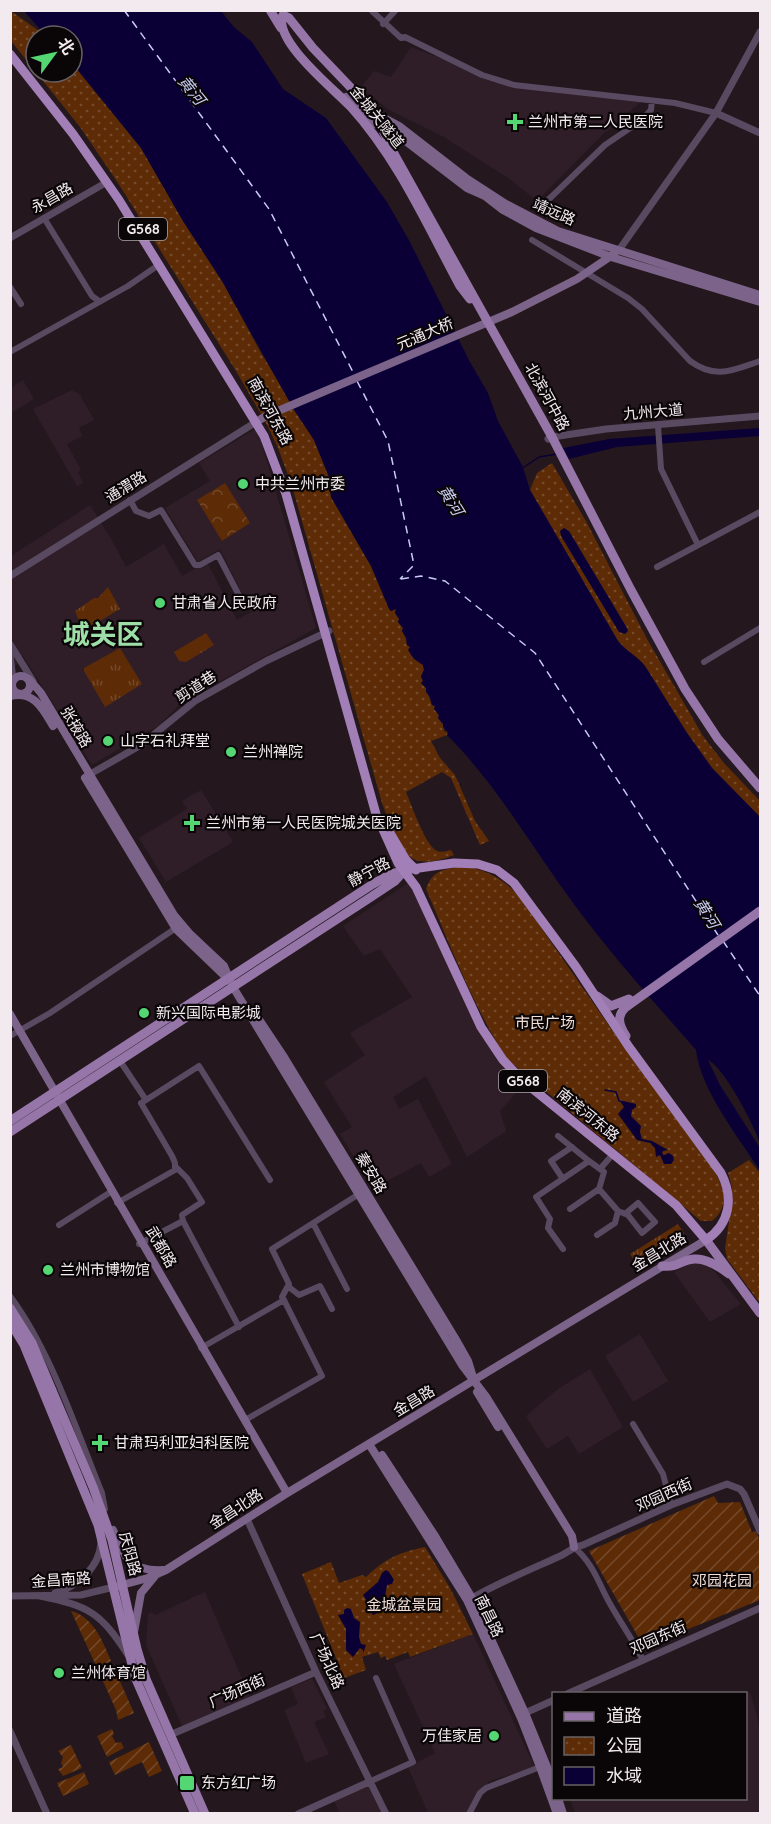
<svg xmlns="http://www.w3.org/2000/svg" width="771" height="1824" font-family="Quicksand,'Noto Sans SC',sans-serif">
<defs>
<pattern id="grass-tufts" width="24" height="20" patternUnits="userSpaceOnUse" patternTransform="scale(1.5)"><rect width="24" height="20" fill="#5d2b06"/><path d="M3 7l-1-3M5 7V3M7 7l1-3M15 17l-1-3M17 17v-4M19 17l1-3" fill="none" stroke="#754a2b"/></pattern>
<pattern id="forest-crowns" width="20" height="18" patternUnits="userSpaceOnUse" patternTransform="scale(1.5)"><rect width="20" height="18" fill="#5d2b06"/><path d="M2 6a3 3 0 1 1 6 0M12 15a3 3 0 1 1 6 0" fill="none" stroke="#754a2b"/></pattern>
<pattern id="park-dots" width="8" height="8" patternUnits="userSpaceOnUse" patternTransform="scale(1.5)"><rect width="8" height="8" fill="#5d2b06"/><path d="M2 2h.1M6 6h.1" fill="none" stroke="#754a2b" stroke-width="1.8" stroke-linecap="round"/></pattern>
<pattern id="garden-furrows" width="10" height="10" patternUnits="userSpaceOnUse" patternTransform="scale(1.5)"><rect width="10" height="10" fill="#5d2b06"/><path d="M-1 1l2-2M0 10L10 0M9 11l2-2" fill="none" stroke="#754a2b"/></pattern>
</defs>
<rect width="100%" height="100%" fill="#24181e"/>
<path fill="#2f1e28" d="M411,47L432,55L524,85L642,101L603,134L537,201L511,180L444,137L389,110L361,87L374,71L391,77Z
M23,380L34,399L11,413V388Z
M72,390L80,395L94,420L79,428L82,436L67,444L81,470L78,472L83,483L77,486L33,409Z
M257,428L316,628L181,703L158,726L92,765L23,656L11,672V556L90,505L110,537L126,567L164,544L182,576L207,562L237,620L251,612L220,549L198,562L165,508L210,481L199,463Z
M201,790L233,842L166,882L139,838L187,809L182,801Z
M410,882L491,1046L524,1084L500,1111L506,1131L467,1157L426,1076L393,1097L399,1109L418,1099L452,1164L429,1177L421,1163L373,1188L340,1134L352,1127L324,1082L365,1055L350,1033L412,997L380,949L364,956L343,926Z
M702,1257L741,1304L710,1322L674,1272Z
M640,1334L668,1381L633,1402L605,1356Z
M590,1369L623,1427L579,1454L568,1436L547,1449L526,1416L558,1389Z
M205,1592L250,1697L183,1728L146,1645L148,1614L151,1612L155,1615Z
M473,1634L535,1768L489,1781L468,1813H428L408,1767L435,1753L394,1664Z
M312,1679L327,1709L323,1711L326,1717L314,1722L329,1754L306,1763L284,1710L298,1704L291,1687Z
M750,1692L760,1728V1813H575L570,1799L746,1798V1694Z
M367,1784L382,1813H340L333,1799Z"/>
<path fill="url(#grass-tufts)" d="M108,587L120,609L83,631L75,611L94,598H98Z
M206,633L214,645L186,662L179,661L174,652Z
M120,648L142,684L105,707L84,671V668Z
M678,1224L684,1233L682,1238L638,1266L630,1254Z"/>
<path fill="url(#forest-crowns)" d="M225,483L250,523L222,541L197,500Z"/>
<path fill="url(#park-dots)" d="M11,11L46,36H36V72H72V63L141,148L183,221L222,281L261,353L314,440L329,477L331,497L371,566L391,611L396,609L395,613L400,619L398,622L403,628L402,631L406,638L407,645L410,647L411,655L423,665L424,670L421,677L423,681L421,683L426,688L432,705L435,706L434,709L439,715L438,718L443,724L444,731L448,733L447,735L431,741L440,758L455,775L475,821L489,841L480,845L451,778L442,772L406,792C412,806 425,845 437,851C442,853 446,851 451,850L454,855C402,876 398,844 382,803L292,486L278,448L267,425L236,371L118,183L80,127L11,41Z
M552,463L587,523L647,639L703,736L724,763L760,801V817L712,768L687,733L645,666C637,656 626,651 618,641L530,490L537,473Z
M462,866C486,869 503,879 519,896L628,1053L712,1168C724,1186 731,1206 712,1221H701L507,1059C473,1006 451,947 426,889C433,869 444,870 462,866Z
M749,1160L760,1173V1303L727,1259L725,1248L732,1202V1187L728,1173Z
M425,1547L450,1588L473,1634L410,1657L408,1652L387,1660L385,1656L381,1658L378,1652L362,1657L366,1670L344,1678L302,1574L331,1562L339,1583L362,1575L366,1577C386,1558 398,1553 425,1547Z"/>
<path fill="url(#garden-furrows)" d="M714,1496L718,1503L740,1502L752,1532L756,1531L760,1541V1600L644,1647L589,1551Z
M71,1611C94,1617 103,1642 111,1661L97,1668Z
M112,1663L134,1713L118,1720L116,1710L98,1670Z
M112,1729L114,1734L112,1736L116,1743L121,1742L124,1748L107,1757L97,1736Z
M149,1742L162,1771L149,1777L142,1762L115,1775L109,1762Z
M71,1745L82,1768L63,1776L58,1769L63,1767L61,1763L63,1757L58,1751Z
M84,1772L89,1784L63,1796L57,1783Z"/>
<path fill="#0b0036" d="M24,11H221L234,27L252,42L283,89L326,118L387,202L410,242L470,362L488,393L498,421L523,467L530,490L618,641C626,651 637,656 645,666L687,733L712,768L760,817V1143C754,1125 724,1067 708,1060L720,1085L760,1148V1171C738,1136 701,1091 696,1050C655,1003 613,957 576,907C533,849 498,786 447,735L448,732L443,727V724L438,718L439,715L434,709L435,706L432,705L430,697L426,692V688L421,683L423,681L421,676L424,670L423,665L414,659L408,650L410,647L407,645L406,638L402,631L403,628L398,622L399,619L395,613L396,609L391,611L389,609L371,566L331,497L329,477L314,440L294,410L222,281L183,221L141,148L72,63V36H46Z
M760,428V436L617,447L569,459L563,448L609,439Z
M564,528L569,531L627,628L628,631L625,634L619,632L561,536L560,531Z
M619,1100L636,1104V1107L632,1110L631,1116L641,1126L640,1132L642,1139L652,1141L668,1150L663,1151L662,1153L664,1155L669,1153L673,1156L674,1160L671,1164H664L660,1155L656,1157L655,1148L650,1143L637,1140L618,1114L624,1107Z
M386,1570L389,1572L394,1580L392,1584L387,1585L385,1597L380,1600L381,1611L373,1615L371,1612L375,1610L370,1601H367L363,1595L378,1582L382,1573Z
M347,1608L351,1609L354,1618L360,1622L359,1637L361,1644L366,1645L363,1653V1650L360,1648L353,1657L346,1650V1629L338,1615L344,1614V1610Z"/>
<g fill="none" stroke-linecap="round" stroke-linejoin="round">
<path stroke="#0b0036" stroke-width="1.5" d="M524,467L539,457L557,454
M605,1090L616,1092L619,1101"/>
<path stroke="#c7ccf0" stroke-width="1.5" stroke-dasharray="8 6" stroke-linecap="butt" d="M124,10L269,209L354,374
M357,381L388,441L414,565L400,579
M401,579L421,576L445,581L535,653L718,935
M723,941L760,996"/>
<path stroke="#594a62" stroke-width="6" d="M372,11L401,38L405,37L482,75L514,85L675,103L716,113
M383,24L396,10
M545,203L605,145L639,122L651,110L652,101
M44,218L92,296L99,301
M532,240L628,298L642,309L690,361C716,380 733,370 760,361
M10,287L21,304
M10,352L128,286L160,264
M658,426L661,469L698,545
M130,500L136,511L149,516L161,510L195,565H200L218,555L245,607
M657,567L760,512
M704,662L760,628
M10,1036L50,1013L179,926
M120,1061L146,1100L199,1066L270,1180
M558,1136L589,1161
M175,1166L187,1178L202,1202L182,1215L183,1221L239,1327
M563,1179L551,1161L572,1147
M117,1203L175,1170V1163L172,1156L141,1103L146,1100
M570,1209L599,1189
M618,1211L628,1215L642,1233L655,1222L638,1203L626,1213
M313,1223L347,1289
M59,1225L109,1193
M597,1235L615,1223L618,1211L599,1189L604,1172L600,1169
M139,1244L183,1221
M563,1249L548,1228L550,1219L536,1197L589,1161L600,1169L613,1154
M289,1287L299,1295L320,1286L332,1309
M10,1296C51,1351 76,1429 102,1493L105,1509
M284,1300L282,1297L289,1284L272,1249L359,1194
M201,1348L284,1300L322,1376L245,1420
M633,1424L663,1474L671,1505
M574,1547C594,1565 597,1580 609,1602C620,1622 633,1640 643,1660
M371,1781L413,1762L376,1678
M469,1814L480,1793L486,1788L540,1767"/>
<path stroke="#594a62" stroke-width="7" d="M716,113L760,133
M10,238L107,182
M619,250L716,113L760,32
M548,439L552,437L606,429L760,416
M10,576L256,422
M10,644L33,681
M10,655L13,680
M85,777L141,745L195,701L266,661L329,631
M247,1519L316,1672L386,1814
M55,1593C77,1587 100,1567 101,1542
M10,1596L81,1595L118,1586
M40,1596C89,1606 100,1612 128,1655
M472,1598C500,1582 529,1570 558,1557C568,1553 572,1547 583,1545L671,1505L727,1484L740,1489L744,1494L760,1531
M567,1694L760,1608
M525,1713L554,1700
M10,1731L47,1814
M170,1735L316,1672
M298,1814L371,1781"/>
<path stroke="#7c638a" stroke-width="8" d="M346,97L369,115
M359,115L375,113L399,126L466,178L506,204L558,231L760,295
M364,121L381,126L403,139L467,188L485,196L503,210L536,228L611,257L760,302
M256,422L266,416L512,312L577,279L614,254
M12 685a9 9 0 1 1 18 0a9 9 0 1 1-18 0Z
M29,679L41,693L174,915L190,934L224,966L233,987L462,1365L487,1398L572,1536L574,1547
M10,696C34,690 43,709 53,726
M85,778L176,929L228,979
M10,1014L287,1493
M256,1015L284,1057L455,1338L468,1361L472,1374
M477,1392L498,1427
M369,1444L467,1600L521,1718L540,1767L557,1814
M382,1455L435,1536L472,1598L525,1713L554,1784
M113,1530C123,1557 132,1572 163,1570
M118,1586L148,1578L166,1570L284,1495L706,1240
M134,1632L141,1593L155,1576
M558,1798L563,1814"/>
<path stroke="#9676a9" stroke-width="9" d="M270,10L281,28
M470,299L460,286C427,225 398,159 351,107C335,90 272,40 283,15L289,18L313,48L375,113L393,152L552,437L631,590L685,689L718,739L760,788
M597,996L611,1006L629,999
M626,1036C619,1025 616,1016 626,1007L760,911
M10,1121L373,884L391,874L405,870
M10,1132L371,897L395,881L405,870
M706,1240L760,1313
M662,1266C679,1268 680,1260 694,1259C706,1258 720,1267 729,1274
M10,1308L32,1343L93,1487L112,1540L137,1649L146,1679L205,1814
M10,1322L24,1345L98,1525L135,1677L195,1814"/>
<path stroke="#a27fb7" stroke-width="9" d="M10,54L73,134L119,200L264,436L286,494L376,814L398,863L416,887L481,1027L503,1060L523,1081L676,1205L706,1240C730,1224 734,1198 721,1173L629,1047L576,967L514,883L497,870L478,864L454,863L405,870
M390,833L406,860L416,870"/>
</g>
<g fill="#54d672" stroke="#0a0507" stroke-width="2">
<path d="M512 113h6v6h6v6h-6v6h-6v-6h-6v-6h6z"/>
<circle cx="243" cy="484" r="6"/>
<circle cx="160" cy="603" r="6"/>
<circle cx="108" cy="741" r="6"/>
<circle cx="231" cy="752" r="6"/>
<path d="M189 814h6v6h6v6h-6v6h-6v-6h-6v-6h6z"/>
<circle cx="144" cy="1013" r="6"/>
<circle cx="48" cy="1270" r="6"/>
<path d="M97 1434h6v6h6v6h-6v6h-6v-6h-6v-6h6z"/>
<circle cx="59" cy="1673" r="6"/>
<circle cx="494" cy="1736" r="6"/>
<rect x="179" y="1775" width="16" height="16" rx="3"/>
</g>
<g text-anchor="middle" stroke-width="4.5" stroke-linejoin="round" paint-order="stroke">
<g fill="#0a0507" stroke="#aca5a9" stroke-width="1.5">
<rect x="119" y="218" width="48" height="22" rx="4.5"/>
<rect x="499" y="1070" width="48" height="22" rx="4.5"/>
</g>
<g font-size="14" font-weight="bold" fill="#f2eaee">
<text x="143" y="234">G568</text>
<text x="523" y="1086">G568</text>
</g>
<g font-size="15" fill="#f2eaee" stroke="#0a0507">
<text transform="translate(377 117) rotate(51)" y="5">金城关隧道</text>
<text transform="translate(52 198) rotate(-30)" y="5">永昌路</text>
<text transform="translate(554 212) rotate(24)" y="5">靖远路</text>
<text transform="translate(425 334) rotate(-23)" y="5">元通大桥</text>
<text transform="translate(547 397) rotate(61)" y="5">北滨河中路</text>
<text transform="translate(270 411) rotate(61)" y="5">南滨河东路</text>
<text transform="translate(653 412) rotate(-5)" y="5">九州大道</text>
<text transform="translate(126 487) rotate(-32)" y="5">通渭路</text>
<text transform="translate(196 687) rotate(-33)" y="5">剪道巷</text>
<text transform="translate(76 727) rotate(59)" y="5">张掖路</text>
<text transform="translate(369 872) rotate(-28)" y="5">静宁路</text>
<text transform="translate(588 1115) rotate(39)" y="5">南滨河东路</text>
<text transform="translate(371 1173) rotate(59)" y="5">秦安路</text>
<text transform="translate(161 1247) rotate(60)" y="5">武都路</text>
<text transform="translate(659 1252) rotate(-31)" y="5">金昌北路</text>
<text transform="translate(414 1401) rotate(-31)" y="5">金昌路</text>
<text transform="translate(664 1495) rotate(-24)" y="5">邓园西街</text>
<text transform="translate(236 1509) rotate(-33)" y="5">金昌北路</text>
<text transform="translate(130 1554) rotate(75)" y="5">庆阳路</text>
<text transform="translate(61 1580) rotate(-4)" y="5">金昌南路</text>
<text transform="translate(489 1616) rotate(64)" y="5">南昌路</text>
<text transform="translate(658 1638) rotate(-24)" y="5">邓园东街</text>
<text transform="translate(327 1661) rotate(65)" y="5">广场北路</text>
<text transform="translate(237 1691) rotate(-24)" y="5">广场西街</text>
</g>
<g font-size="15" fill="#f2eaee" stroke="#0a0507" text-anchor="start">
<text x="528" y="127">兰州市第二人民医院</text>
<text x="255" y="489">中共兰州市委</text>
<text x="172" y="608">甘肃省人民政府</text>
<text x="120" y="746">山字石礼拜堂</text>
<text x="243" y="757">兰州禅院</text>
<text x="206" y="828">兰州市第一人民医院城关医院</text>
<text x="156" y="1018">新兴国际电影城</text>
<text x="60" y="1275">兰州市博物馆</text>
<text x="114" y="1448">甘肃玛利亚妇科医院</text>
<text x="71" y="1678">兰州体育馆</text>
<text x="482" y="1741" text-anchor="end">万佳家居</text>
<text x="201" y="1788">东方红广场</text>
</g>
<g font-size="15" fill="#f1ded4" stroke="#0a0507">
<text x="545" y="1028">市民广场</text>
<text x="722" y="1586">邓园花园</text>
<text x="404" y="1610">金城盆景园</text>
</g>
<g font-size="16" font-style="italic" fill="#c7ccf0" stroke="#0a0507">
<text transform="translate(192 90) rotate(51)" y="6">黄河</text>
<text transform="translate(451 500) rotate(58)" y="6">黄河</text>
<text transform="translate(707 913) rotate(58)" y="6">黄河</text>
</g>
<g font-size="27" font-weight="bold" fill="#9edea7" stroke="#0a0507">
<text x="103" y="644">城关区</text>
</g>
</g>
<rect width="771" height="1824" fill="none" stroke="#f2eaee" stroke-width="24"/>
<rect x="552" y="1692" width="195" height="108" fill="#0a0507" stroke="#676163" stroke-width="1.5"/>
<rect x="564" y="1712" width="30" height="9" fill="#9676a9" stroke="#676163" stroke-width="1.5"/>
<text x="606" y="1722" font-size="18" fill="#f2eaee">道路</text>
<rect x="564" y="1737" width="30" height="18" fill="url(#park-dots)" stroke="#676163" stroke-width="1.5"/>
<text x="606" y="1752" font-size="18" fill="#f2eaee">公园</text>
<rect x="564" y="1767" width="30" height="18" fill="#0b0036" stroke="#676163" stroke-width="1.5"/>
<text x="606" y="1782" font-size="18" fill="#f2eaee">水域</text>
<g transform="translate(54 54) rotate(57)"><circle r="28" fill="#0a0507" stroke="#676163" stroke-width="1.5"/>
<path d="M0-4.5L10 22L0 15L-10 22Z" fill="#54d672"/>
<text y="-9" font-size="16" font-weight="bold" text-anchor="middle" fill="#f2eaee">北</text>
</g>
</svg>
